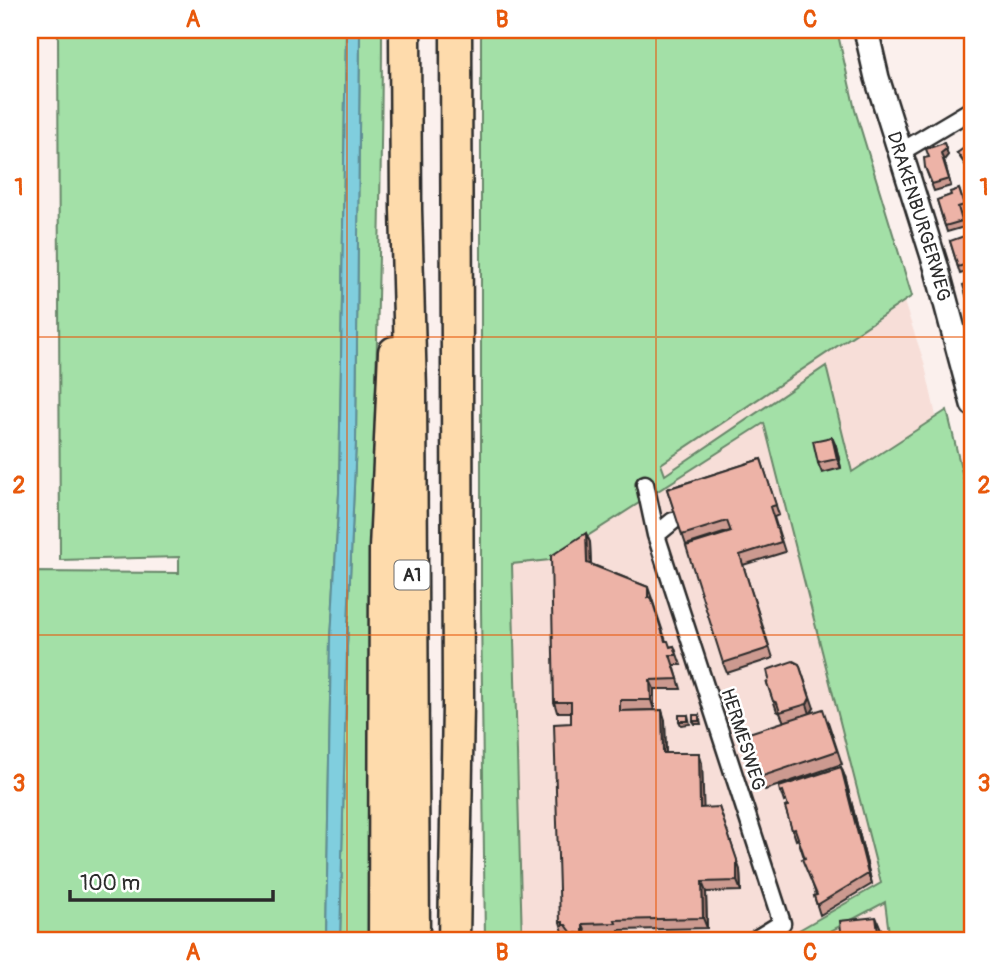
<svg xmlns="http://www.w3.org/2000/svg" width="1003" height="971" font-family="Pangolin,sans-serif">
<rect width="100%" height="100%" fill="#fbf0ed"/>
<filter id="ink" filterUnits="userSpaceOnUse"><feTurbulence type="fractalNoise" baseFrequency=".0143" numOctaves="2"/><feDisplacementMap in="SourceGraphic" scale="14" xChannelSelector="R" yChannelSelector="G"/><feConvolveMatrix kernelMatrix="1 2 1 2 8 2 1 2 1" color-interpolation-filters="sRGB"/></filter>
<g filter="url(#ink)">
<path fill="#f7ded8" d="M897,281L924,362L973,582V941H508L505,537Z"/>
<path fill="#a3e0a7" stroke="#678669" stroke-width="2" d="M58,30H346L339,493L331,639L326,941H30V572L179,573V557L60,560Z
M360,30H382C382,226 374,422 370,618C368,726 371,833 368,941H340L347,647L356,441Z
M481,30H837L855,110L912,296L661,464L665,475L826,366L852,472L947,410L973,518V941H890L885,902L812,941H780L881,883L764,423L550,560L512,564L522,941H485L481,608Z"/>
<path fill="#80cede" stroke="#5e8d96" stroke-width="2" d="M346,30H360L356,441L347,647L340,941H326L331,639L339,493Z"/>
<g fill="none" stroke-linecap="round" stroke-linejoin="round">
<g stroke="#2b2b2b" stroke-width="21">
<path id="minor" d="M899,153L973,109
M645,484L656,535L782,923L753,941
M656,535L673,521"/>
</g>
<g stroke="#2b2b2b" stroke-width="28">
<g id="secondary">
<path id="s1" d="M866,30L877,78L936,266L973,404"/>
</g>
</g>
<g stroke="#2b2b2b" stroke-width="35">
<path id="motorway" d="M405,30L406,209L411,391L414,941
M384,941L385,549L394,352
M454,941L458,704L456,30"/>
</g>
<use href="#minor" stroke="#fff" stroke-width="16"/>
<use href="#secondary" stroke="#fff" stroke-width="23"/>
<use href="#motorway" stroke="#fedbac" stroke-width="30"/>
</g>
<path fill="#cc9a90" stroke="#2b2b2b" stroke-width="2" d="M973,124V161L966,166L957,153L967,151L973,147L968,136L972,134L969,127Z
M944,143L948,155L944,160L951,186L934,191L925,167L929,157Z
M959,189L967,212L960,214L964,227L947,232L937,200L951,195Z
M950,241L973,247V270L960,274Z
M836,446L841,468L822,473L818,463Z
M761,459L779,515L774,517L785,552L743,565L773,658L727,673L723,663L730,531L686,545L667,489Z
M590,542L591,564L648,587L666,641L670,647L674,646L681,665H674L681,689H654V710L623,711L665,720L666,753L702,763L703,808L740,870L741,891L706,892L707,928L619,930V933L586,934L587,941H574L570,935H567L566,932H563L560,922L571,723V712H557L554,702Z
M767,683L814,708L811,713L828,722L842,764L765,790L760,777L784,722L780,713L777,711Z
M688,715L690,724L681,725L679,721Z
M699,715L701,724H695L693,721Z
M841,767L845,777L872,884L820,915L814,896L816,895L798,839L796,840L785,807L788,806L786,801L784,802L779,787Z"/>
<path fill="#a67d75" stroke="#2b2b2b" stroke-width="2" d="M946,149L948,155L944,160L951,186L941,153Z
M972,158L973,161L966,166L965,163Z
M832,437L836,446L841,468L837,459Z
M586,533L590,542L591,572L587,563Z
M799,664L814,708L810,714L807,704Z
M650,680L654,689V710L651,700Z
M662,710L665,720L666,763L663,753Z
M699,753L702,763L704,818L700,808Z
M841,767L845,777L872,884L868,874Z
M719,807L740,870L741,891L737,881Z
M702,882L706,892L707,928L703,918Z
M876,917L881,929L882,941H879Z
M583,924L586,934L587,941L583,934Z"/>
<path fill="#edb3a7" stroke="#2b2b2b" stroke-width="2" d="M973,124V144L968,136L973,133L969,127Z
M944,143L946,149L941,153L949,179L932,184L925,167L924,158L929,157L926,149Z
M973,146V159L972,158L965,163L957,153L964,148L967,151Z
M973,175V192H971L966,177Z
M959,189L964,205L958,207L962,221L945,226L937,200L951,195L950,192Z
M967,235L972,242L969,245L971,249L973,248V262L958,267L950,241Z
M973,271V312H971L963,285L969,283L967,273Z
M832,437L837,459L818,463L813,441Z
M761,459L776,505L770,507L781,542L740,555L769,648L723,663L686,546L731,532L727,521L682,535L667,489Z
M586,533L587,563L648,587V598L651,597L665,641H668L670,647L674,646L677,655H670L678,679L650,680L651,700H620V711L662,710L663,753H699L700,808L719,807L737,860V881L702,882L703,918L615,920L616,923L583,924V934L572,933L566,925H563V922H560L554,724L571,723V702H554L551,556Z
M793,661L799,664L810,698L807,704L780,712L777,703L773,701L767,683L769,679L767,670Z
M823,709L837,751L760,777L746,734Z
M679,715H688V721H679Z
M693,715H699V721H693Z
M841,767L868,874L817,905L814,896L817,895L802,859L805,858L795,829L792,830L785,807L788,806L783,791L780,792L779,787Z
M876,917L879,941H842L840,921Z"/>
</g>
<path fill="none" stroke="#e8590c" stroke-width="2" stroke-opacity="0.55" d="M347,30V941M656,30V941M30,337H973M30,635H973"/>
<g text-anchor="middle" stroke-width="5" stroke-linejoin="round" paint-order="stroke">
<rect fill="#fff" stroke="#6b6b6b" stroke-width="2" x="394.5" y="560.5" width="35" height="29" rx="5"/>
<g font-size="18" font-weight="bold" fill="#2b2b2b">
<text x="412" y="581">A1</text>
</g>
<g font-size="19" fill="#2b2b2b" stroke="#fff">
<text dy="7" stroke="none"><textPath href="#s1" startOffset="194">DRAKENBURGERWEG</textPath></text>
<text transform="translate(744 739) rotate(72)" y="7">HERMESWEG</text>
</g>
</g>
<rect width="1003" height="971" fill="none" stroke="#fff" stroke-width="77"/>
<path d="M70 890v10h203v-10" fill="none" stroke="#2b2b2b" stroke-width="3.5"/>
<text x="80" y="890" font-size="21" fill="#2b2b2b" stroke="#ffffff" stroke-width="5" paint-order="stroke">100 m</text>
<rect x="38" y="38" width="926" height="894" fill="none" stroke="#e8590c" stroke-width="2.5"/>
<g font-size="23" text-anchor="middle" font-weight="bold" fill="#e8590c">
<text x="193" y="27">A</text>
<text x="502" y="27">B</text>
<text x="810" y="27">C</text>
<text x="19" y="195">1</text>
<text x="984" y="195">1</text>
<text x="19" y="493">2</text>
<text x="984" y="493">2</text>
<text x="19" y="791">3</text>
<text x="984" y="791">3</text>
<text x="193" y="960">A</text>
<text x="502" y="960">B</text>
<text x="810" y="960">C</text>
</g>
</svg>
